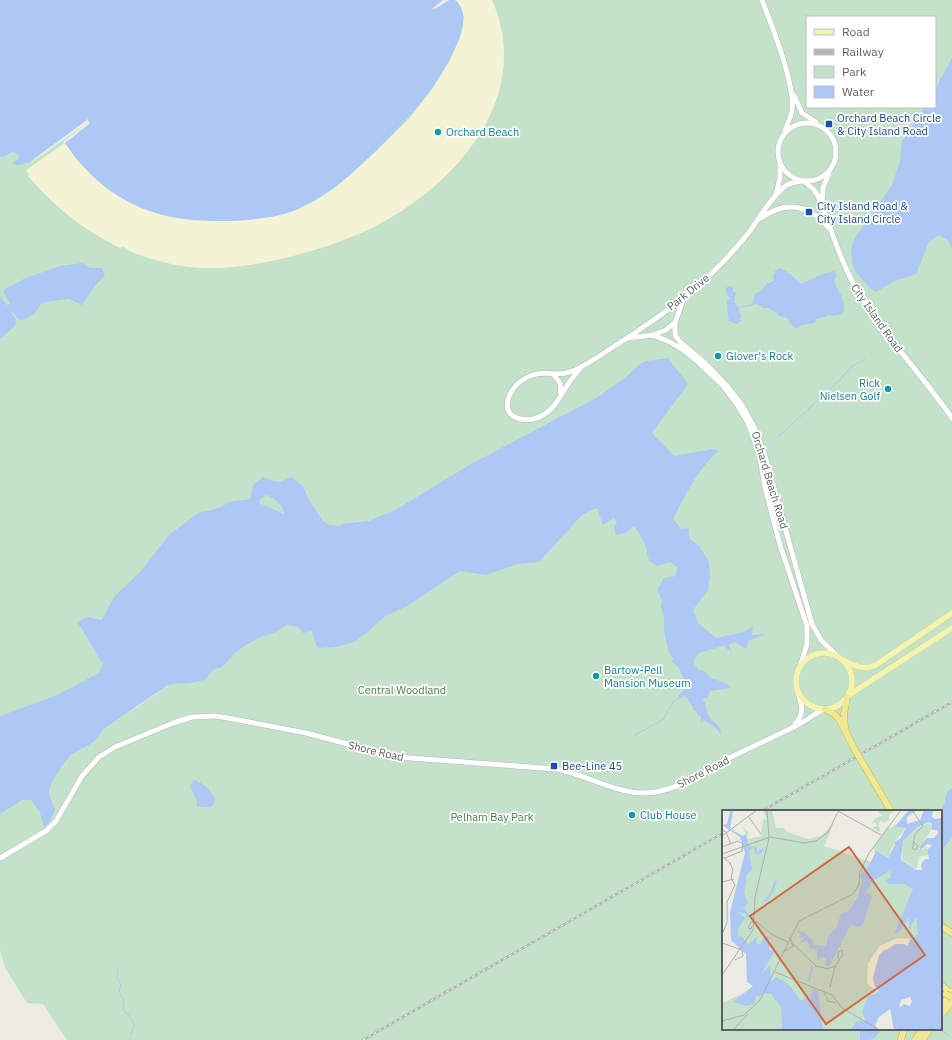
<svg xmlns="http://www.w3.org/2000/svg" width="952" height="1040" font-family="'IBM Plex Sans',sans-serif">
<rect width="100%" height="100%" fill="#edece4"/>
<path fill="#c4e1c9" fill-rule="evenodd" d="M455,0H952V57L935,92V17H807V107H925L952,209V1040H67L43,1004L27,1003L5,968L0,950V807L41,780L96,724L121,717L136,708L471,471L122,658L92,678L69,689L28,714L0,720V336L12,299L8,308L0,305V157H3L13,152L19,155L18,159L88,119L457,1ZM723,811H941V1029H723Z"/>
<path fill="#f5f3d6" d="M455,0H492C535,97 455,187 372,228C328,249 261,268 212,268C183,269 155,261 129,251L128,249L123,247L120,248C81,228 57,209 28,176L29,174L26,170L65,143L77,160L91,175L111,192L208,221L241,220L270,217L298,209L318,199L336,187L364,162L409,119L433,88L449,62L461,34L464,17L457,1Z"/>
<path fill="#adc8f4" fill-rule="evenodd" d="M0,0H443L433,8L432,9L434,10L449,0H455C468,10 463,29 458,42C438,87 411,116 377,150C353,173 330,194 300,208C283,217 251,220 232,221C212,221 191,221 171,217C126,208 91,181 65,143L89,124L88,120L28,163L18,165L12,164L18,159L19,155L13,152L3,157H0Z
M952,57V248L948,240L938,235L929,242L916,274L894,281L876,292L870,288L855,271L852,263L851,247L856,236L870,217L892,185L900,161L902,141L924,107H935V90Z
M83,263C88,269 94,268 102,268L105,275L94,287L82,305L69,299L46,302L40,305L35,314L22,320L18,319L12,311L11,312L16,320L15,326L0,339V296L7,305L10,304L4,293L5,289L26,278L60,266Z
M780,268L790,274L801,284L823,274L834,271L837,274L834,280C837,290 848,303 843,314L834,316L829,315L825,317L816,319L815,323L802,325L796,329L790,323L787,318L779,316L775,312L768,308H763L757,304L751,305L756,293L760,292L767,283H770L774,280L773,277L775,271Z
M729,286L733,287V292L736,293L734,302L738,307H741L738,310L741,315L740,319L741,321L737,324L729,321L727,310L728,308L727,302L730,298L728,296L725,289Z
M668,358L688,384L652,433L674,456L714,449L718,451C698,470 685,494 673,519L681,529L689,528V538L700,547L709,562L710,577L708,590L693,610L698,623L716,638L744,632L753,626L752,635L765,634L748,641L747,649L735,642L729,645L732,652L723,646L699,653L693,662L698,670H701L707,673L709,677L728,684L731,688L710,691L708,697L702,699L707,704L705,705C707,711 708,717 713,721C717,725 719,726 721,731L720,733L715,727L704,721L701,723V717L698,715L696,711L693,710V707L686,697L683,696L680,699L678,696L687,687L679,668L672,662L673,658L669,652L664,632V617L661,607L662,600L657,590L664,578L676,576L677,567L670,562L657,566C646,560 649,558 646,548C644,541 638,531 634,526L626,533L616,535L614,527L617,522L614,518L603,525L597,508L589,511L581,516L539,562L517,564L486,575L460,571L409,605L384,617L365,634L354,642L335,647L319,648L316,645L312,631L303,633L298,627L287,625L276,632L263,636L244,646L236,652L222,667L213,670L205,680C199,680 195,683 188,683C181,684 176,683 168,685L102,730C97,744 85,746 74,753C66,757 50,783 49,792C49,797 53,805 55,810L49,823L44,827L40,813L31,800H22L0,814V716L57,695L99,673L103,664C93,650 87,635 77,622L87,617L102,620L114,597L140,572L169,535L198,513L219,508L229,502L250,499L253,485L263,477L273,481L280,482L292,477L303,486L310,502L323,521L329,525L339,526L342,524L369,521L397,509L471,464L598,397L625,378L640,364L646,361ZM266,495C274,497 284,506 284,514L259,503L260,499Z
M195,780L206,786L215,798C214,812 204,805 197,807V801L190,786L193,781Z
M952,788V838L944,847H941V811L945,802V798L948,791Z
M860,1029H882C873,1040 876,1040 860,1040Z"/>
<path fill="#edece4" d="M88,119L89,124L65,143L64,144V141L87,123L28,165L33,160Z"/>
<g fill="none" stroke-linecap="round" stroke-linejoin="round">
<path stroke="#adc8f4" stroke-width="1" d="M741,307L752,305
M778,437L839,381L851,367L865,359
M635,735L664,719L668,710L671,707L674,701L680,698
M118,969L117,977L121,985L119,991L124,1001L123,1005V1010C128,1015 136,1021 133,1030C132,1032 130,1033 130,1035
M942,1031L948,1035
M130,1039V1040"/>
<g stroke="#b5b7bc" stroke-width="6">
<path id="secondary" d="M762,0C772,26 795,83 792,110C791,117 788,123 785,130
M794,95L802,113L816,122
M778 152a29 29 0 1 1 58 0a29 29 0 1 1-58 0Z
M804,181L814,190L818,196C832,230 841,265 861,297C888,340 923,376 952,418
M776,194L780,178V165
M822,204L823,188L829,173
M761,218C786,200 809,205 828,227
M684,297L675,323V335L680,342L705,363L727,386L742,405L754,427L765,456L812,624L821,640L839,658
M653,335L666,330L675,322
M628,338L653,335L670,342L686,352L697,361L723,386L736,403L748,423L759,452L765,487L780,545L807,626V644L800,667
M581,367C577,373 572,378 568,384C559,398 552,415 533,419C529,420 525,420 521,419C498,415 508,390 521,381C542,366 554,379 573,371C586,365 598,357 610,349C637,332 663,314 689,294C711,275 732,254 750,231C760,217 769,200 783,188C788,183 795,182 802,181
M553,374L560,383L561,394
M795,724C805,714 802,705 798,692
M0,858L46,831L56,821L82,776L99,757L115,747L173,723L192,717L215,716L228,718L306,733L397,757L556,769C584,774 611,791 640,793C673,795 705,771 733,756C754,746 775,736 796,726C806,721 815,713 825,709"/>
</g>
<g stroke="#dfd36b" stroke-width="6">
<path id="primary" d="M796 681a28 28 0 1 1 56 0a28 28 0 1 1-56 0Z
M845,661C856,667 865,670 876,665L952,613
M849,695L952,628"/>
</g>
<g stroke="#d4bb1d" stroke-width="7">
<path id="highway" d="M825,709L834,714L839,719L855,750
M845,728L844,714L847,697
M862,762L891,811
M941,926L952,933
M941,985L948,991
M941,1006L952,992
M941,1015L952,1002
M901,1040L904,1029
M915,1040L923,1029
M922,1040L930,1029"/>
</g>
<use href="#secondary" stroke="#fff" stroke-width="5"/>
<use href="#primary" stroke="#f3f4b1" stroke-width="5.5"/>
<use href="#highway" stroke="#efe899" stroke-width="6"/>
<g stroke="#b4b5b5" stroke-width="2.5">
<path id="rail" d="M762,811L952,702
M363,1040L723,833"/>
</g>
<use href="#rail" stroke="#fff" stroke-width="1" stroke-dasharray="3" stroke-linecap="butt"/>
<g stroke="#d4bb1d" stroke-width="7" stroke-linecap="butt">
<path id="highway-bridge" d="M855,750L862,762
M946,994L952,997"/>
</g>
<use href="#highway-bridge" stroke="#efe899" stroke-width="6"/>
</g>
<g fill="#1a4fb4" stroke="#fff" stroke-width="1.5">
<rect x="825" y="120" width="8" height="8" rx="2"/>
<rect x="805" y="208" width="8" height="8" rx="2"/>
<rect x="550" y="762" width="8" height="8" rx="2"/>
</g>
<g fill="#0f9aa8" stroke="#fff" stroke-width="1.5">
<circle cx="438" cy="132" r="4"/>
<circle cx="718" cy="356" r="4"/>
<circle cx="888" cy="389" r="4"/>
<circle cx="596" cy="676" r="4"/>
<circle cx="632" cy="815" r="4"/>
</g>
<g text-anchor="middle" stroke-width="3.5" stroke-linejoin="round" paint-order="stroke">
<g font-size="11" fill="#164399" stroke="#fff" text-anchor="start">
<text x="837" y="122">Orchard Beach Circle<tspan x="837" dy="13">&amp; City Island Road</tspan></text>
<text x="817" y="210">City Island Road &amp;<tspan x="817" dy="13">City Island Circle</tspan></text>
<text x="562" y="770">Bee-Line 45</text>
</g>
<g font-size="11" fill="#0d838f" stroke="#fff" text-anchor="start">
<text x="446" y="136">Orchard Beach</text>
<text x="726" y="360">Glover's Rock</text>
<text x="880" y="387" text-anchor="end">Rick<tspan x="880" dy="13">Nielsen Golf</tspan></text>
<text x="604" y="674">Bartow-Pell<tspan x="604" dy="13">Mansion Museum</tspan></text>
<text x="640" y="819">Club House</text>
</g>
<g font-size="11" fill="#5c5e63" stroke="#fff">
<text transform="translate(688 292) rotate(-39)" y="4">Park Drive</text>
<text transform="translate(877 318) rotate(55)" y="4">City Island Road</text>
<text transform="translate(770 480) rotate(73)" y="4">Orchard Beach Road</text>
<text transform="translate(376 751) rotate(13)" y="4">Shore Road</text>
<text transform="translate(703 772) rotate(-27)" y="4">Shore Road</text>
</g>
<g font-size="11" fill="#407e4d" stroke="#fff">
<text x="402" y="694">Central Woodland</text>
<text x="492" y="821">Pelham Bay Park</text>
</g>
</g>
<g transform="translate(722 810)">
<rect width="220" height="220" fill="#edece4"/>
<path d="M41,0H50L54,18H62L65,22L86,29L99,26L109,15L98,28L112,13L102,36L149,52L154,44L151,38L165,18L176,16L184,18L173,31L166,48L161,46L143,68L123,124L148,73L157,63L172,57L192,76L194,87L186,108L196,106L197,122L157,176L156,183L148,185L144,191L141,211L134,212L128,220H101L100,211L84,195L48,177L14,126V106L26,32L23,24L21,26L24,23L19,15L27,23L24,26L26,29L39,26L41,9L45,10ZM155,0L172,1L167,5V10L161,13L159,10L156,14L158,19L157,22L150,18L155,16L153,12L150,14L152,9L160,6ZM207,13L211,17L197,39L200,40L205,36L206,45L197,47L195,59L180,50L181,31L197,17ZM31,176L54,187L59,197L60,220H0V193L22,183Z" fill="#c4e1c9"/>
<path d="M175,128L190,129L186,135L162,140L157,145L151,168L153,177L157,176L155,182L145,173L146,153L158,136Z" fill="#f5f3d6"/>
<path d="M8,0L11,1L8,19L21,26L24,24L27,36L35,37V43L42,37L40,43L33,44L32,37L27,41L30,60L25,64L22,84L26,92L22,98H19L24,100L29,107L25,108L23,103L16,102L23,108L16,119V127L20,126L26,135L35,127L34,133L38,135L43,126L47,127V140L52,141L51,144L40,163L48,155L49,172L54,167L67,175L79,191L83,188L88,189L91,179L96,181L101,220H60L59,197L49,184L41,183L39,186H34L32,194L24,196L11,192L31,176L25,172L24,144L9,130L8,102L23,43L18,27L0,15L5,14ZM187,0H195L185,7V14L198,10L202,0H211L210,7L213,9L220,8V220H172L168,199L157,207L153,215L156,220H128L134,212L143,210L140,202L144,191L148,185L156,183V178L153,177L151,168L157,145L173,134H183L185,138L188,130L196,124L194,107L187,120V107L177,122L172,124L191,79L182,74H167L163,71L168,68L169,62L167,61L151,71L144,82L150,86L141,114L138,117L130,115L127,118L107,157L103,155L104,148L100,147L95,151V140L88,138L86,132L82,131L77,135L83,127H77L79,124L75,121L82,122L92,132L91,135L104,136L106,126L114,119L119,104L127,101L136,86L140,72L138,65L147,56L154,41L166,48L173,35L172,32L178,29L184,18L170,16L174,15ZM207,12L210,14V20H215L216,23L212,28H205L198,36V41L205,34L210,35L205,40L207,49H203L199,54L200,60H195L179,50L181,31L196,17ZM188,187L190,191L188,196L182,194L177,198L179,190Z" fill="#adc8f4" fill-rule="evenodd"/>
<path fill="none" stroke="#adc8f4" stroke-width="2" d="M42,92L49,84L54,70M87,171L90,156"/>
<path fill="none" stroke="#afafac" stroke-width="1" d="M190,0L201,16L193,24L191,35M116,1L159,25M26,6L39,24M0,20L4,22L9,34M0,26L35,0M192,35L190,38L194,40L196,36L192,32M0,37L16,31L21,34L20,41L3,48M0,44L48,27L82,33L94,31L106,22L117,0M0,46L9,54M0,72L12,69M30,116L29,119L26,118L29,112H35L49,124L66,132M0,124L5,113V92L13,75L9,68L11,60L8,53M0,133L20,140L21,146L13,150M71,134L94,156L106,159L113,156M63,141L71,136L68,127M53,162L110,185L120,198L158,220M0,165L31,120L33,87L47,28L45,0M108,177L113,157L121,144L120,140L116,142V149M102,183L106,191L114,193M0,211L22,205L38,190L77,111L131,84L137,75L138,62L147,43L179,0M11,220L26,204"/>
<path fill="#d36844" fill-opacity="0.15" stroke="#d36844" stroke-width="2" d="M127,37L203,145L104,214L28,106Z"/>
<rect width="220" height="220" fill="none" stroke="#5c5e63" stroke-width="2"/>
</g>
<rect x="806" y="16" width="130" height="92" fill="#ffffff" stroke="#bebfc1"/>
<rect x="814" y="29" width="20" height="6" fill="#f3f4b1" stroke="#bebfc1"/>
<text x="842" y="36" font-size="12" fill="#5c5e63">Road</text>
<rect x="814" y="49" width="20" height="6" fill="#b4b5b5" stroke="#bebfc1"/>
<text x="842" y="56" font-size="12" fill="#5c5e63">Railway</text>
<rect x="814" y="66" width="20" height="12" fill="#c4e1c9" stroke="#bebfc1"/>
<text x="842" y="76" font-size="12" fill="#5c5e63">Park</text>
<rect x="814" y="86" width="20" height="12" fill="#adc8f4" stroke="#bebfc1"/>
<text x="842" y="96" font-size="12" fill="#5c5e63">Water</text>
</svg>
